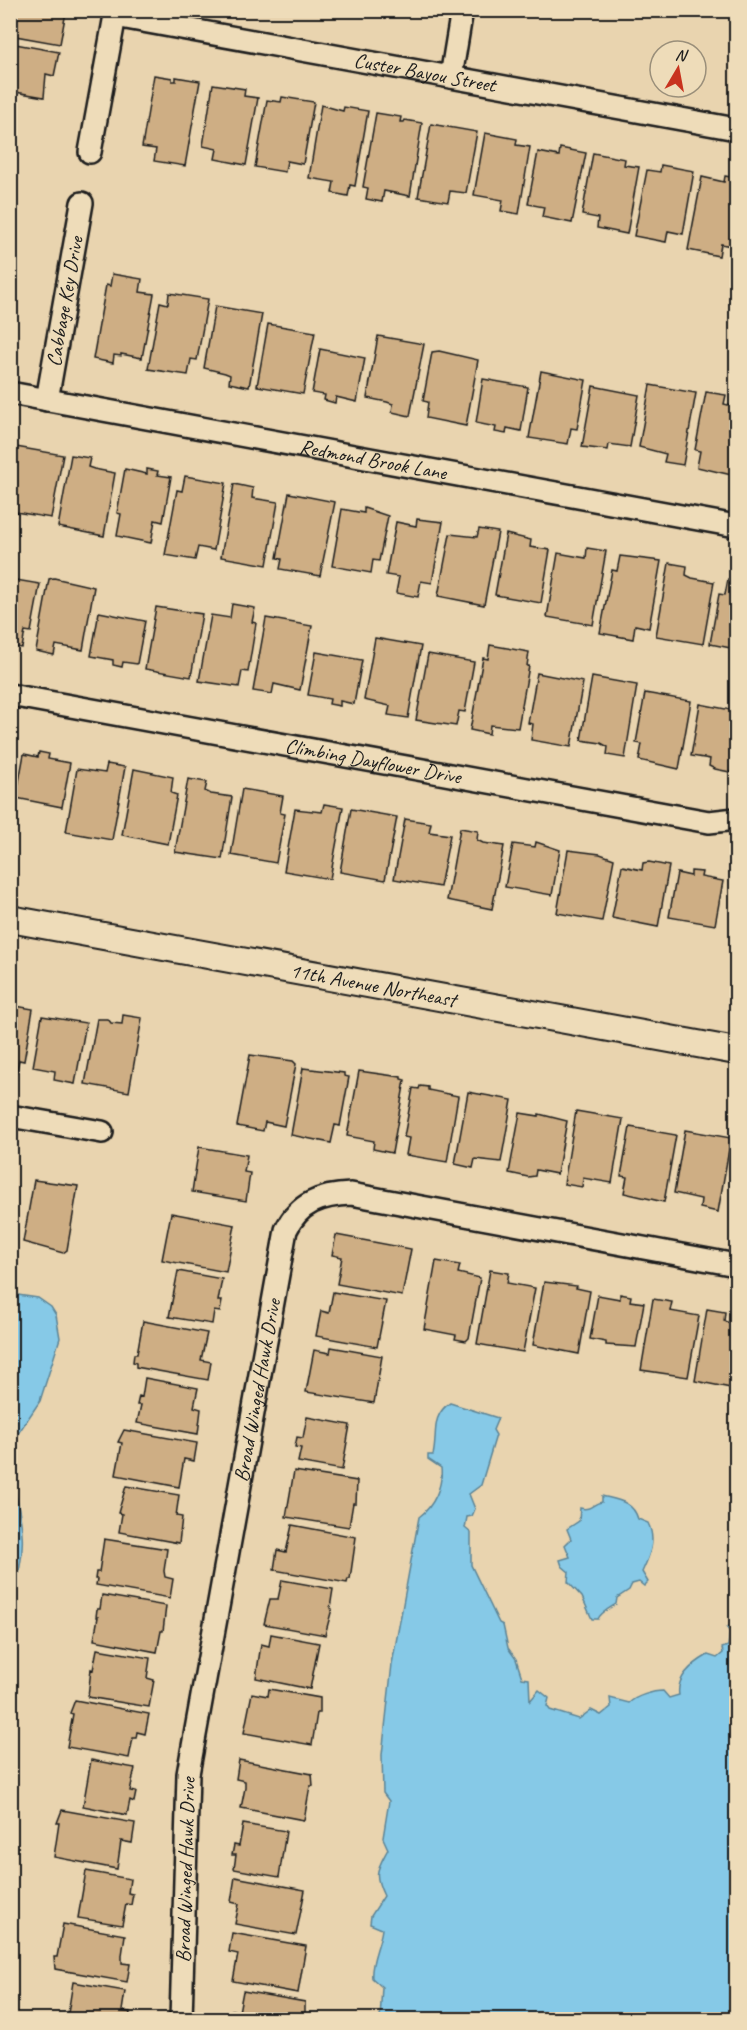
<svg xmlns="http://www.w3.org/2000/svg" width="747" height="2030" font-family="Caveat,sans-serif">
<rect width="100%" height="100%" fill="#e9d4af"/>
<filter id="ink" filterUnits="userSpaceOnUse"><feTurbulence type="fractalNoise" baseFrequency=".0167" numOctaves="2"/><feDisplacementMap in="SourceGraphic" scale="12" xChannelSelector="R" yChannelSelector="G"/><feConvolveMatrix kernelMatrix="1 2 1 2 8 2 1 2 1" color-interpolation-filters="sRGB"/></filter>
<g filter="url(#ink)">
<path fill="#86c9e7" stroke="#5c8496" stroke-width="1.5" d="M11,1294L38,1298L51,1307L56,1315L60,1338L40,1401L11,1444Z
M450,1403L498,1418L493,1430L496,1435L481,1485L469,1494L475,1509L472,1516L467,1517L465,1528L471,1533V1565L499,1623L503,1625L508,1648L516,1659L522,1678L529,1679L530,1701L539,1690L549,1698L547,1706L550,1710L579,1719L591,1710L601,1715L611,1707L610,1698L629,1703C636,1696 653,1691 663,1691L669,1698L679,1695C676,1677 694,1663 708,1655L717,1658L723,1653L722,1648L728,1646L730,1632L727,1628L736,1620V2019H380L382,1987L372,1978C370,1963 380,1945 382,1929L370,1924L371,1916L384,1896C373,1873 377,1870 388,1849L383,1838L389,1801L383,1793L382,1755L392,1664L419,1517C434,1506 443,1486 441,1468L428,1459V1455H433C438,1435 430,1416 450,1403Z
M11,1472C23,1526 29,1547 11,1601Z
M602,1496C617,1500 633,1501 638,1519L648,1523C657,1541 649,1557 642,1572L648,1582L644,1586L639,1582L632,1584L629,1590L617,1598L616,1604C610,1608 601,1612 598,1619H592L582,1597L568,1582L569,1572L562,1566L560,1560L570,1557L565,1545L571,1539L567,1529L579,1521L580,1508C592,1511 592,1503 602,1502Z"/>
<path fill="#ceae84" stroke="#1c1c1c" stroke-width="1.5" d="M10,10L66,12L60,44L10,35Z
M375,10H393L391,15Z
M10,43L59,52L54,76L46,74L44,97L10,91Z
M154,75L172,78V81H176V77L200,81L185,166L154,161L156,149L142,147Z
M213,84L245,89L244,96L258,98L246,165L215,159L217,149L203,146Z
M282,97L314,102L303,164L287,161L285,172L255,167L267,100L281,102Z
M321,105L343,111L344,107L368,111L355,186L350,185L348,196L332,193L334,182L309,178Z
M376,113L401,117L400,122H404L405,120L422,123L410,196L384,191L382,202L366,199L368,188L363,187Z
M431,124L477,132L466,193L450,191L448,202L418,197Z
M485,133L517,139L516,145L530,147L519,214L501,211L503,200L474,195Z
M560,148L586,153L572,223L542,217L544,207L528,204L538,152L559,156Z
M593,153L625,159L624,165L639,167L627,234L597,228L598,218L582,215Z
M661,165L694,171L683,234L668,231L666,242L634,236L647,170L660,172Z
M725,176L736,178V247L721,244L719,256L688,250L702,177L724,182Z
M112,274L142,279L140,292L154,294L142,358L121,354V356L114,355L113,363L93,359L106,285L110,286Z
M169,293L208,299L197,360L191,359L188,375L148,369L160,302L168,304Z
M215,306L262,314L249,387L229,383L230,375L225,373L204,368Z
M268,324L315,332L303,394L257,386Z
M378,336L424,344L410,416L392,412L393,404L387,402L367,398Z
M320,349L365,358L357,402L336,397L335,403L324,400L325,395L312,393Z
M439,351L478,360L466,426L426,418L428,402L423,401L432,352Z
M541,371L586,380L577,429L571,428L568,444L529,438Z
M483,379L528,387L521,431L507,428L506,434L495,432L496,427L476,423Z
M650,385L696,393L683,465L664,462L666,454L639,447Z
M593,386L639,395L630,447L609,444L608,450L582,447Z
M706,392L726,395L724,404L736,407V476L697,467L700,451L695,450Z
M16,447L63,455L51,518L10,511V480Z
M71,455L90,458L88,467L94,469L115,473L104,536L58,527Z
M125,469L147,474V469L158,471L157,475L171,477L163,522L155,520L151,543L117,536L121,514L117,513Z
M185,476L226,483L214,550L198,547L195,560L165,555L177,490L182,491Z
M234,484L253,488L252,498L278,502L267,565L221,557Z
M289,493L335,502L320,576L280,569L282,559L277,558Z
M364,508L388,516L379,561L373,560L371,573L332,566L342,509L364,513Z
M417,519L443,522L432,583L421,581L418,597L396,593L399,577L386,575L396,522L416,526Z
M479,529L498,532L484,605L438,596L450,534L477,537Z
M506,534L531,540L530,547L550,550L541,603L495,595Z
M587,548L606,551L593,625L547,617L558,553L586,558Z
M620,556L661,561L649,628L635,625L633,639L600,633L612,570L617,571Z
M669,563L687,566L686,575L692,578L714,582L703,644L656,636Z
M54,578L94,587L83,650L56,645L54,655L36,651L49,579Z
M10,579L40,584L31,632L25,631L22,648L10,646Z
M728,579L736,581V649L710,644L719,594L725,595Z
M232,604L255,608L252,622L256,623L248,672L242,671L239,687L199,681L211,615L230,618Z
M156,607L202,614L191,677L145,669Z
M99,612L145,621L137,664L123,662L122,667L113,665V660L91,656Z
M266,618L312,626L300,690L274,684L272,694L253,691Z
M375,638L421,646L408,718L388,715L390,706L364,700Z
M490,645L529,652L527,666H529L518,728L490,725L489,734L470,730L483,658L488,659Z
M316,652L362,660L354,704L340,701V706L329,704L330,699L308,695Z
M428,654L474,662L465,712L459,711L456,726L416,720Z
M537,673L583,682L571,747L531,740L533,724L528,723Z
M592,677L637,685L625,758L607,755L608,747L601,743L581,740Z
M645,693L691,701L679,769L639,760L642,744L636,743Z
M700,704L736,711L735,773L715,769L709,766L710,759L691,756Z
M10,747L17,748L10,784Z
M39,752L49,754L48,759L70,763L62,807L16,798L24,754L38,757Z
M107,764L125,767L112,840L66,832L77,769L105,773Z
M134,769L173,777L171,793L177,795L168,844L122,835Z
M188,779L207,782L205,791L211,794L232,797L222,859L175,852Z
M242,789L283,796L280,813L285,814L276,863L231,855Z
M324,804L343,807L330,879L284,871L295,809L322,812Z
M351,809L397,817L385,880L340,872Z
M405,819L431,823L429,832L450,835L440,887L394,879Z
M460,828L478,831L477,840L483,843L504,846L492,909L447,900Z
M536,842L560,850L552,895L505,887L513,844L535,847Z
M568,850L600,854L614,859L602,921L557,913Z
M649,862L669,866L658,927L612,918L622,866L642,870L643,863Z
M691,871L702,872L701,877L723,881L715,925L669,917L677,873L691,876Z
M736,880V899L733,881Z
M10,1005L33,1009L24,1061L19,1060L16,1074L10,1073Z
M123,1015L142,1018L129,1092L85,1084L97,1019H108L111,1023L122,1024Z
M42,1016L86,1023L75,1084L54,1080L55,1071L33,1067Z
M250,1055L293,1061L296,1064L284,1126L265,1122L263,1131L237,1126Z
M303,1068L344,1073V1076L349,1077L340,1126L335,1125L331,1143L291,1135Z
M359,1071L401,1077V1079L405,1080L392,1153L373,1149L374,1141L347,1136Z
M420,1086L428,1087V1090L458,1096L447,1162L406,1155L409,1138L404,1137L413,1088L419,1089Z
M468,1092L512,1100L501,1162L475,1159L473,1168L455,1164Z
M576,1111L623,1119L612,1183L583,1178L582,1187L564,1184Z
M520,1113L539,1116V1114L567,1121L557,1174L536,1170L535,1176L528,1177L509,1173Z
M630,1127L676,1135L664,1202L624,1193L627,1177L621,1176Z
M685,1130L731,1138L718,1212L700,1208L701,1199L674,1193Z
M199,1147L247,1155L244,1172L250,1173L246,1201L192,1192Z
M34,1180L78,1186L67,1250L63,1253L23,1242Z
M171,1213L235,1225L226,1272L162,1260Z
M336,1235L411,1249L402,1296L337,1284L342,1257L332,1255Z
M436,1261L460,1265L458,1273L480,1278L469,1338L466,1341L455,1339L456,1335L424,1329Z
M490,1270L509,1273L507,1283L535,1288L523,1352L477,1344Z
M178,1271L222,1279L218,1301H222L220,1312L214,1311L212,1324L169,1317Z
M544,1282L577,1286L576,1288L590,1291L579,1354L533,1345Z
M333,1292L386,1301L377,1347L316,1336L321,1311L329,1313Z
M620,1294L631,1296L630,1301L644,1303L636,1347L606,1345V1342L590,1339L598,1295L620,1299Z
M653,1299L672,1302L670,1311L699,1316L688,1377L641,1370Z
M707,1309L725,1312L724,1321L736,1325V1389L695,1381Z
M143,1321L207,1333L201,1360L211,1362L208,1380L136,1367V1363L133,1362L134,1354H137Z
M331,1347L382,1356L374,1403L306,1392L314,1350L330,1353Z
M145,1378L198,1388L194,1407L201,1409L198,1434L137,1423L141,1405H137L139,1396L142,1397Z
M307,1417L350,1425L342,1470L298,1462L301,1448L295,1447L297,1437L303,1438Z
M124,1430L197,1443L194,1461L184,1459L179,1487L116,1475L122,1443L118,1442Z
M294,1471L357,1481L356,1503H353L349,1527L286,1517Z
M126,1486L179,1495L176,1516L182,1517L179,1543L119,1532L122,1514L118,1513Z
M292,1525L356,1537L350,1579H348L347,1583L274,1570L277,1550L286,1552Z
M104,1539L167,1549L164,1571L165,1577L173,1579L170,1598L96,1585L97,1579H95L96,1572H99Z
M282,1580L333,1589L330,1608L332,1609L325,1635L264,1624L270,1599H278Z
M102,1595L166,1606L163,1631H161L157,1652L94,1640L98,1617H96L97,1609H100Z
M271,1634L319,1643L310,1689L256,1678L261,1644L269,1646Z
M97,1649L150,1658L147,1678L154,1680L149,1707L88,1697L91,1669L93,1670Z
M269,1689L320,1698V1713H317L312,1745L244,1733L252,1693L268,1696Z
M75,1700L149,1714L145,1734L137,1732L136,1738H133L129,1758L67,1747L73,1714L70,1713Z
M91,1760L135,1768L130,1791L136,1792L134,1802L130,1800L127,1815L83,1806Z
M239,1760L312,1774L313,1786H310L304,1820L241,1808L245,1788V1781L236,1779Z
M62,1810L135,1823L132,1843L121,1841L117,1869L54,1857L59,1823H57Z
M243,1824L286,1831L279,1877L234,1869L236,1855H232L234,1845L239,1846Z
M86,1871L130,1879L128,1893L133,1894L131,1905L126,1904L122,1925L78,1918Z
M235,1877L305,1890L296,1935L235,1924L239,1904L231,1902Z
M63,1924L125,1935L122,1955V1963L130,1964L127,1982L55,1969L54,1957H57Z
M232,1933L306,1946L298,1993L233,1981L238,1954L229,1952Z
M73,1982L125,1991L122,2011L130,2012L129,2020H67Z
M243,1991L305,2002V2014L302,2013L301,2020H230L232,2010L239,2012Z"/>
<g fill="none" stroke-linecap="round" stroke-linejoin="round">
<g stroke="#1c1c1c" stroke-width="26">
<g id="minor">
<path id="s1" d="M115,16L736,129"/>
<path d="M451,77L462,10"/>
<path d="M90,152L116,10"/>
<path id="s2" d="M10,393L736,526"/>
<path id="s3" d="M47,400L82,203"/>
<path id="s4" d="M10,695L709,822L736,819"/>
<path d="M10,1116L102,1132"/>
<path id="s5" d="M181,2020L188,1774L286,1230C299,1203 321,1195 351,1194L736,1265"/>
</g>
</g>
<g stroke="#1c1c1c" stroke-width="30">
<g id="tertiary">
<path id="s6" d="M10,919L736,1051"/>
</g>
</g>
<use href="#minor" stroke="#eedcb9" stroke-width="21"/>
<use href="#tertiary" stroke="#eedcb9" stroke-width="26"/>
</g>
</g>
<g text-anchor="middle" stroke-width="6" stroke-linejoin="round" paint-order="stroke">
<g font-size="21" fill="#1c1c1c" stroke="#eedcb9">
<text dy="7" stroke="none"><textPath href="#s1" startOffset="315">Custer Bayou Street</textPath></text>
<text dy="7" stroke="none"><textPath href="#s3" startOffset="100">Cabbage Key Drive</textPath></text>
<text dy="7" stroke="none"><textPath href="#s2" startOffset="369">Redmond Brook Lane</textPath></text>
<text dy="7" stroke="none"><textPath href="#s4" startOffset="369">Climbing Dayflower Drive</textPath></text>
<text dy="7" stroke="none"><textPath href="#s6" startOffset="369">11th Avenue Northeast</textPath></text>
<text dy="7" stroke="none"><textPath href="#s5" startOffset="636">Broad Winged Hawk Drive</textPath></text>
<text dy="7" stroke="none"><textPath href="#s5" startOffset="150">Broad Winged Hawk Drive</textPath></text>
</g>
</g>
<rect width="747" height="2030" fill="none" stroke="#eedcb9" stroke-width="36"/>
<rect x="18" y="18" width="711" height="1994" fill="none" stroke="#1c1c1c" stroke-width="2" filter="url(#ink)"/>
<g transform="translate(678 69) rotate(10)"><circle r="28" fill="#eedcb9" stroke="#9a8f7a" stroke-width="1.5"/>
<path d="M0-4.5L10 22L0 15L-10 22Z" fill="#c8321e"/>
<text y="-9" font-size="16" font-weight="bold" text-anchor="middle" fill="#1c1c1c">N</text>
</g>
</svg>
